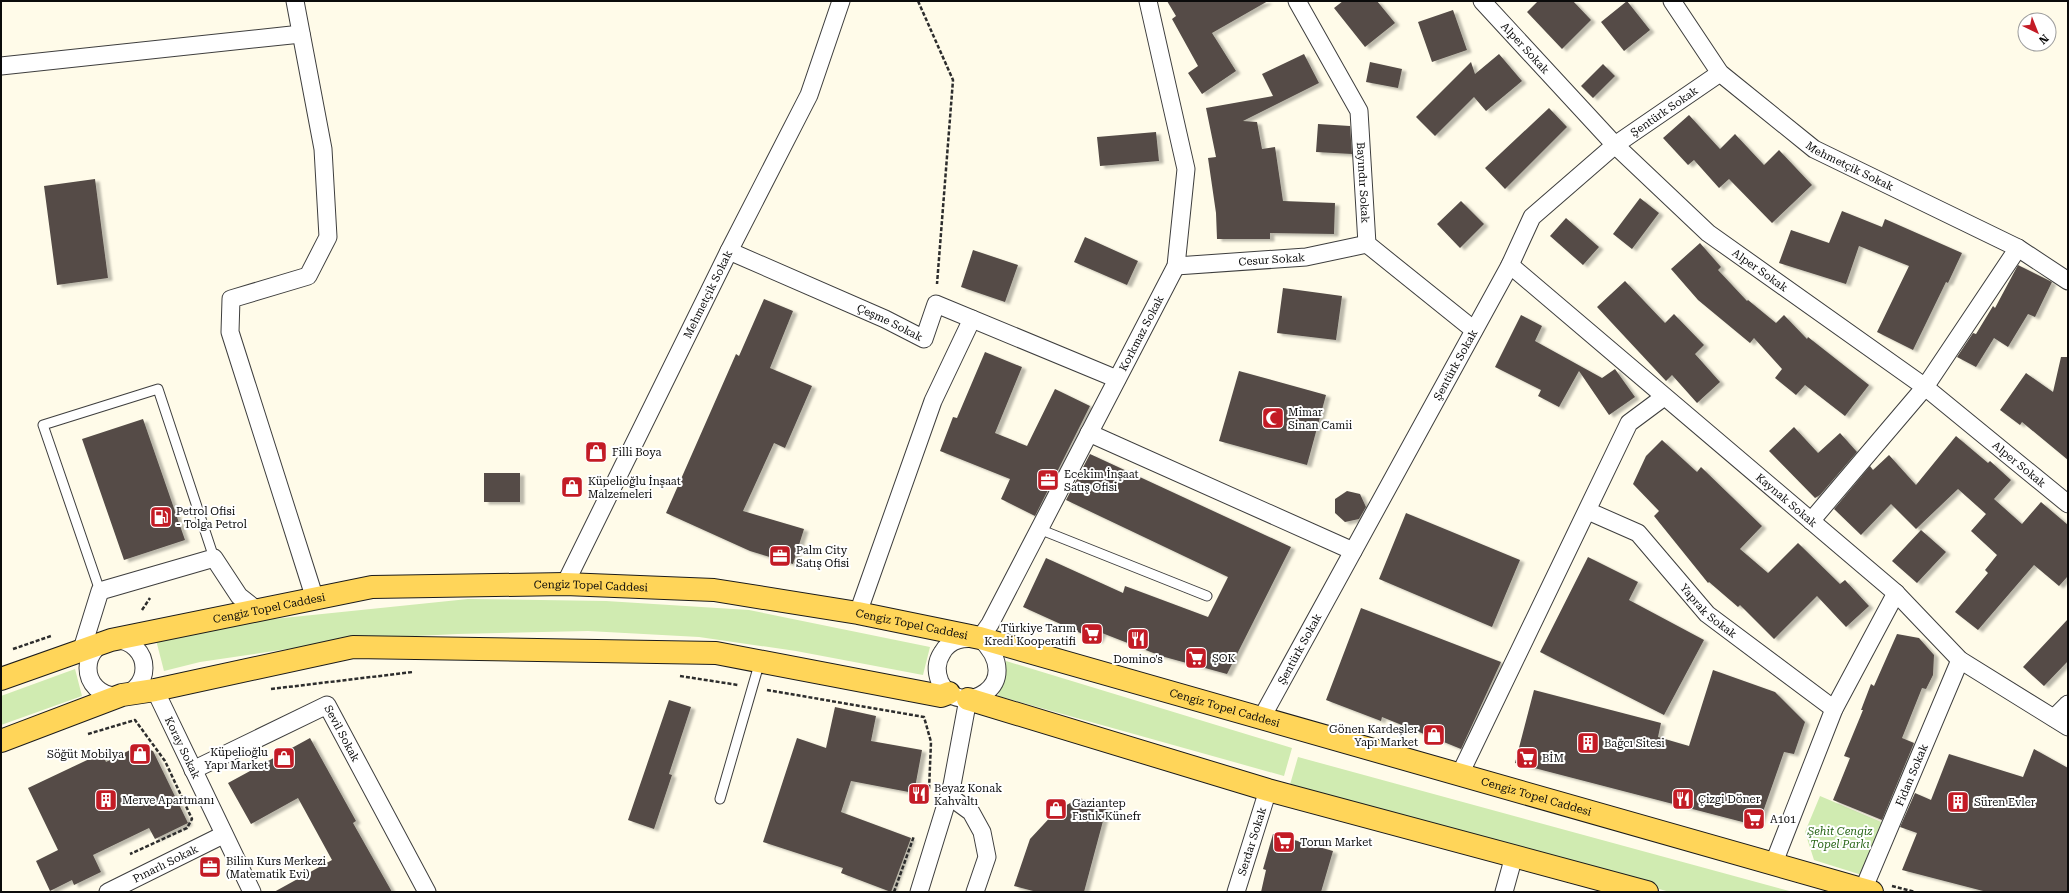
<svg xmlns="http://www.w3.org/2000/svg" width="2069" height="893" font-family="'Roboto Serif',serif">
<defs>
<filter id="shadow"><feDropShadow dx="4.5" dy="2.5" stdDeviation="1" flood-color="#0004"/></filter>
</defs>
<rect width="100%" height="100%" fill="#fffbe9"/>
<path fill="#d0ebb1" d="M468,599L606,601L749,610L930,647L923,675L796,651L699,637L588,631L458,634L354,639L200,662L164,671L156,640L206,626Z
M1006,661L1292,748L1284,776L998,696Z
M75,669L82,696L1,725V696Z
M1298,757L1793,892H1670L1289,788Z
M1820,796L1886,824L1865,876L1814,860L1805,832Z"/>
<path fill="#544c47" filter="url(#shadow)" d="M1167,1H1268L1212,33L1236,71L1202,94L1188,73L1198,66L1172,19L1176,16Z
M1343,1H1377L1395,23L1365,47L1334,8Z
M1538,1H1573L1591,20L1562,49L1527,12Z
M1627,1L1650,30L1624,51L1601,22Z
M1453,10L1467,50L1432,62L1418,22Z
M1304,54L1319,83L1243,121L1257,122L1262,149L1275,147L1283,201L1335,203L1334,234L1270,233V239H1217L1216,213L1208,158L1216,157L1206,108L1273,96L1262,74Z
M1499,54L1522,81L1486,111L1474,97L1435,136L1416,117L1471,62L1475,74Z
M1370,62L1402,69L1398,88L1366,82Z
M1603,64L1615,76L1593,98L1581,86Z
M1549,108L1567,127L1505,189L1485,168Z
M1689,115L1720,149L1735,134L1764,165L1779,150L1812,185L1772,223L1729,179L1719,188L1694,160L1688,165L1663,138Z
M1318,124L1350,126L1352,154L1316,152Z
M1156,132L1159,161L1100,166L1097,137Z
M95,179L108,278L57,285L44,186Z
M1640,198L1659,213L1632,249L1613,234Z
M1461,201L1484,224L1460,248L1437,224Z
M1842,211L1882,227L1885,219L1962,253L1948,283L1946,282L1913,350L1877,332L1909,266L1859,246L1846,284L1779,263L1791,230L1829,243Z
M1566,218L1599,247L1583,265L1550,236Z
M1085,237L1138,261L1127,285L1074,262Z
M1700,243L1721,267L1718,270L1747,301L1748,300L1776,323L1784,315L1807,339L1808,337L1869,385L1845,416L1805,385L1796,395L1775,378L1782,369L1754,338L1750,343L1698,300L1671,269Z
M973,250L1018,265L1005,302L961,287Z
M2018,265L2052,282L2035,317L2028,314L2008,347L1994,338L1976,367L1957,357L1973,333L1976,334L1993,306L1995,308Z
M1625,281L1665,323L1674,314L1704,345L1695,354L1720,382L1697,403L1672,375L1666,381L1597,307Z
M1283,288L1342,296L1336,340L1277,333Z
M764,299L793,311L770,368L812,386L785,448L774,443L743,511L804,529L793,564L750,551L666,513L736,354L739,356Z
M1521,315L1542,326L1535,341L1602,378L1615,369L1635,397L1609,415L1579,371L1559,407L1538,396L1541,390L1495,367Z
M985,352L1022,367L995,433L1027,446L1055,389L1090,406L1035,516L1001,499L1010,479L940,451L953,417L957,418Z
M2061,357H2068V460L2022,422L2020,425L2000,410L2026,373L2053,392Z
M1239,371L1326,395L1307,465L1219,441Z
M143,419L185,540L124,560L82,439Z
M1794,427L1818,453L1840,433L1857,452L1820,495L1815,498L1769,451Z
M1956,436L1988,463L1990,461L2011,480L1994,499L2022,524L2041,502L2068,525V576L2059,586L2034,565L1978,630L1955,612L1988,573L1985,570L1997,555L1971,531L1986,514L1958,489L1916,529L1891,504L1861,535L1834,509L1870,466L1873,470L1889,455L1916,485Z
M1662,440L1697,472L1701,467L1762,526L1740,549L1768,573L1798,543L1840,584L1845,580L1869,606L1846,627L1817,596L1774,639L1740,605L1738,607L1709,582L1708,583L1654,516L1659,511L1633,484L1646,456Z
M1090,454L1291,547L1227,674L1161,656L1102,633L1098,641L1023,607L1046,558L1123,593L1125,586L1208,617L1228,577L1066,500Z
M484,473H520V502H484Z
M1347,491L1360,494L1366,507L1359,519L1345,522L1335,513V499Z
M1406,513L1520,560L1492,627L1379,579Z
M1921,530L1946,552L1917,583L1892,561Z
M1588,557L1638,582L1629,600L1704,640L1664,715L1540,652Z
M1361,608L1501,662L1461,749L1382,717L1381,721L1326,700Z
M2068,619V661L2044,686L2023,667Z
M1897,634L1919,638L1934,655L1933,675L1926,689L1922,688L1902,738L1914,743L1882,820L1833,800L1850,758L1844,756L1863,710H1861L1871,684L1874,686Z
M1713,670L1775,692L1805,722L1794,754L1784,752L1758,826L1515,763L1534,690L1661,723L1658,737L1689,746Z
M669,700L691,707L669,774L672,775L654,829L628,820Z
M835,707L876,716L871,741L922,750L914,793L851,781L841,812L911,838L891,892L841,873L843,868L763,842L797,738L826,748Z
M310,738L356,821L353,823L392,892H274L332,860L298,798L251,824L228,783Z
M138,746L153,751L188,823L155,839L149,828L93,855L101,872L74,885L72,880L50,891L36,861L58,850L28,788L102,753L106,762Z
M2034,749L2068,768V892H1987L1902,870L1917,833L1900,827L1915,793L1931,800L1949,754L2023,777Z
M1079,798L1107,806L1084,892H1037L1014,886L1030,839L1056,811Z
M1273,834L1333,851L1321,892H1261L1266,870L1263,869Z"/>
<g fill="none" stroke-linecap="round" stroke-linejoin="round">
<g stroke="#3e3e3e" stroke-width="11">
<path id="service" d="M1039,529L1207,596
M100,591L43,425L158,389L214,558
M720,799L760,661"/>
</g>
<g stroke="#3e3e3e" stroke-width="19">
<g id="minor">
<path d="M295,1L323,149L328,237L308,276L231,299L230,332L315,599"/>
<path id="s1" d="M1297,1L1359,111L1367,244L1474,330"/>
<path id="s2" d="M1482,1L1615,145L1708,233L1925,387L2068,504"/>
<path id="s3" d="M1672,1L1720,73L1814,149L2018,248L2068,281"/>
<path d="M1,66L301,34"/>
<path id="s4" d="M729,251L885,319L924,339L936,304L1117,379"/>
<path id="s5" d="M1510,265L1896,593L1960,660L2068,727"/>
<path id="s6" d="M1176,266L1306,257L1367,244"/>
<path d="M1089,433L1353,551"/>
<path id="s7" d="M1588,511L1638,533L1707,614L1834,709"/>
<path d="M1811,521L1925,387L2018,248"/>
<path id="s8" d="M565,584L729,251L809,95L841,1"/>
<path d="M858,613L933,401L972,319"/>
<path id="s9" d="M980,638L990,624L1176,266L1186,169L1148,1"/>
<path d="M980,638C1029,685 959,721 940,682C936,672 936,662 942,653C950,638 965,638 980,638Z"/>
<circle cx="116" cy="668" r="28"/>
<path d="M82,649L100,591L214,558L239,596L258,611"/>
<path id="s10" d="M155,690L252,892"/>
<path d="M2054,718L2068,704"/>
<path id="s11" d="M1261,719L1510,265L1532,217L1615,145L1720,73"/>
<path id="s12" d="M193,770L327,705L427,892"/>
<path d="M1460,774L1629,423L1664,397"/>
<path d="M949,796L971,812L982,832L987,857L975,892"/>
<path d="M1773,865L1834,709L1896,593"/>
<path id="s13" d="M1863,890L1960,660"/>
<path id="s14" d="M108,892L223,835"/>
<path d="M919,892L952,785L968,699"/>
<path id="s15" d="M1236,892L1268,790"/>
<path d="M1504,892L1514,856"/>
</g>
</g>
<g stroke="#1c1c1c" stroke-width="24">
<g id="primary">
<path id="s16" d="M1,679L111,640L372,587L565,584L714,590L858,613L980,638L1872,892"/>
<path d="M968,699L1268,790L1647,892"/>
<path d="M1,741L122,695L155,690L353,647L716,653L941,696L949,693"/>
</g>
</g>
<path stroke="#2d2d2d" stroke-width="2.5" stroke-dasharray="4 2" stroke-linecap="butt" d="M918,1L953,80L937,284
M142,610L150,598
M13,649L51,636
M680,676L738,685
M271,689L413,672
M767,690L924,717L931,742L929,790
M88,734L135,720L165,761L192,819L187,828L130,854
M1892,886L1915,892
M894,892L914,836"/>
<use href="#service" stroke="#fff" stroke-width="9"/>
<use href="#minor" stroke="#fff" stroke-width="17"/>
<use href="#primary" stroke="#ffd559" stroke-width="22"/>
</g>
<defs>
<g id="mosque-square" transform="scale(1.15)"><rect x="-9" y="-9" width="18" height="18" rx="4" fill="#c31b25" stroke="#fff"/><path d="M3.5-4.9A6 6 0 1 0 3.5 4.9A5 5 0 1 1 3.5-4.9Z" fill="#fff"/></g>
<g id="shop-square" transform="scale(1.15)"><rect x="-9" y="-9" width="18" height="18" rx="4" fill="#c31b25" stroke="#fff"/><path d="M-5-2.5h2.3a2.7 3.5 0 0 1 5.4 0H5L5.5 6h-11ZM-1.5-2.5h3a1.5 2.3 0 0 0-3 0Z" fill="#fff"/></g>
<g id="office-square" transform="scale(1.15)"><rect x="-9" y="-9" width="18" height="18" rx="4" fill="#c31b25" stroke="#fff"/><path d="M-6-3h4V-5.5h4V-3h4V5H-6ZM-1-4.5V-3h2v-1.5ZM-6 0V1H6V0Z" fill="#fff"/></g>
<g id="fuel-square" transform="scale(1.15)"><rect x="-9" y="-9" width="18" height="18" rx="4" fill="#c31b25" stroke="#fff"/><path d="M-5.5-6h7V0h2V4h1.3V-2.5L3-4.5l.8-.8L6-3V5H2.5V1h-1V6h-7ZM-4.2-4.7v3.2H.2V-4.7Z" fill="#fff"/></g>
<g id="supermarket-square" transform="scale(1.15)"><rect x="-9" y="-9" width="18" height="18" rx="4" fill="#c31b25" stroke="#fff"/><path d="M-6-5.5h2.5l.6 2H6L4.5 2H-2.5L-4.4-4H-6ZM-1.5 3.2a1.3 1.3 0 1 0 .1 0ZM3 3.2a1.3 1.3 0 1 0 .1 0Z" fill="#fff"/></g>
<g id="restaurant-square" transform="scale(1.15)"><rect x="-9" y="-9" width="18" height="18" rx="4" fill="#c31b25" stroke="#fff"/><path d="M-5-6h1v4h1v-4h1v4h1v-4h1v5L-1.5 .5V6h-2V.5L-5-1ZM5-6V6H3V1.5H1.5Q1.5-4 5-6Z" fill="#fff"/></g>
<g id="building-square" transform="scale(1.15)"><rect x="-9" y="-9" width="18" height="18" rx="4" fill="#c31b25" stroke="#fff"/><path d="M-4-6H4V6H1V3H-1V6H-4ZM-2.5-4.3h1.7v1.8h-1.7ZM.8-4.3h1.7v1.8H.8ZM-2.5-1h1.7V.8h-1.7ZM.8-1h1.7V.8H.8Z" fill="#fff"/></g>
</defs>
<g fill-rule="evenodd">
<use href="#mosque-square" x="1273" y="418"/>
<use href="#shop-square" x="596" y="452"/>
<use href="#office-square" x="1048" y="480"/>
<use href="#shop-square" x="572" y="487"/>
<use href="#fuel-square" x="161" y="517"/>
<use href="#office-square" x="780" y="556"/>
<use href="#supermarket-square" x="1092" y="634"/>
<use href="#restaurant-square" x="1138" y="639"/>
<use href="#supermarket-square" x="1196" y="658"/>
<use href="#shop-square" x="1434" y="735"/>
<use href="#building-square" x="1588" y="743"/>
<use href="#shop-square" x="140" y="754"/>
<use href="#shop-square" x="284" y="758"/>
<use href="#supermarket-square" x="1527" y="758"/>
<use href="#restaurant-square" x="919" y="794"/>
<use href="#restaurant-square" x="1683" y="799"/>
<use href="#building-square" x="106" y="800"/>
<use href="#building-square" x="1958" y="802"/>
<use href="#shop-square" x="1056" y="809"/>
<use href="#supermarket-square" x="1754" y="819"/>
<use href="#supermarket-square" x="1284" y="842"/>
<use href="#office-square" x="210" y="867"/>
</g>
<g text-anchor="middle" stroke-width="4" stroke-linejoin="round" paint-order="stroke">
<g font-size="11" fill="#0b0b0b" stroke="#fff">
<text dy="4" stroke="none"><textPath href="#s2" startOffset="64">Alper Sokak</textPath></text>
<text dy="4" stroke="none"><textPath href="#s11" startOffset="740">Şentürk Sokak</textPath></text>
<text dy="4" stroke="none"><textPath href="#s3" startOffset="247">Mehmetçik Sokak</textPath></text>
<text dy="4" stroke="none"><textPath href="#s1" startOffset="198">Bayındır Sokak</textPath></text>
<text dy="4" stroke="none"><textPath href="#s6" startOffset="96">Cesur Sokak</textPath></text>
<text dy="4" stroke="none"><textPath href="#s2" startOffset="388">Alper Sokak</textPath></text>
<text dy="4" stroke="none"><textPath href="#s8" startOffset="323">Mehmetçik Sokak</textPath></text>
<text dy="4" stroke="none"><textPath href="#s4" startOffset="176">Çeşme Sokak</textPath></text>
<text dy="4" stroke="none"><textPath href="#s9" startOffset="345">Korkmaz Sokak</textPath></text>
<text dy="4" stroke="none"><textPath href="#s11" startOffset="404">Şentürk Sokak</textPath></text>
<text dy="4" stroke="none"><textPath href="#s2" startOffset="712">Alper Sokak</textPath></text>
<text dy="4" stroke="none"><textPath href="#s5" startOffset="363">Kaynak Sokak</textPath></text>
<text dy="4" stroke="none"><textPath href="#s16" startOffset="602">Cengiz Topel Caddesi</textPath></text>
<text dy="4" stroke="none"><textPath href="#s16" startOffset="278">Cengiz Topel Caddesi</textPath></text>
<text dy="4" stroke="none"><textPath href="#s7" startOffset="160">Yaprak Sokak</textPath></text>
<text dy="4" stroke="none"><textPath href="#s16" startOffset="926">Cengiz Topel Caddesi</textPath></text>
<text dy="4" stroke="none"><textPath href="#s11" startOffset="80">Şentürk Sokak</textPath></text>
<text dy="4" stroke="none"><textPath href="#s16" startOffset="1250">Cengiz Topel Caddesi</textPath></text>
<text dy="4" stroke="none"><textPath href="#s12" startOffset="181">Sevil Sokak</textPath></text>
<text dy="4" stroke="none"><textPath href="#s10" startOffset="64">Koray Sokak</textPath></text>
<text dy="4" stroke="none"><textPath href="#s13" startOffset="125">Fidan Sokak</textPath></text>
<text dy="4" stroke="none"><textPath href="#s16" startOffset="1574">Cengiz Topel Caddesi</textPath></text>
<text dy="4" stroke="none"><textPath href="#s15" startOffset="53">Serdar Sokak</textPath></text>
<text dy="4" stroke="none"><textPath href="#s14" startOffset="64">Pınarlı Sokak</textPath></text>
</g>
<g font-size="11" fill="#0b0b0b" stroke="#fff" text-anchor="start">
<text x="1288" y="416">Mimar<tspan x="1288" dy="13">Sinan Camii</tspan></text>
<text x="612" y="456">Filli Boya</text>
<text x="1064" y="478">Ecekim İnşaat<tspan x="1064" dy="13">Satış Ofisi</tspan></text>
<text x="588" y="485">Küpelioğlu İnşaat<tspan x="588" dy="13">Malzemeleri</tspan></text>
<text x="176" y="515">Petrol Ofisi<tspan x="176" dy="13">- Tolga Petrol</tspan></text>
<text x="796" y="554">Palm City<tspan x="796" dy="13">Satış Ofisi</tspan></text>
<text x="1076" y="632" text-anchor="end">Türkiye Tarım<tspan x="1076" dy="13">Kredi Kooperatifi</tspan></text>
<text x="1212" y="662">ŞOK</text>
<text x="1138" y="663" text-anchor="middle">Domino's</text>
<text x="1418" y="733" text-anchor="end">Gönen Kardeşler<tspan x="1418" dy="13">Yapı Market</tspan></text>
<text x="1604" y="747">Bağcı Sitesi</text>
<text x="268" y="756" text-anchor="end">Küpelioğlu<tspan x="268" dy="13">Yapı Market</tspan></text>
<text x="124" y="758" text-anchor="end">Söğüt Mobilya</text>
<text x="1542" y="762">BİM</text>
<text x="934" y="792">Beyaz Konak<tspan x="934" dy="13">Kahvaltı</tspan></text>
<text x="1698" y="803">Çizgi Döner</text>
<text x="122" y="804">Merve Apartmanı</text>
<text x="1974" y="806">Süren Evler</text>
<text x="1072" y="807">Gaziantep<tspan x="1072" dy="13">Fıstık Künefr</tspan></text>
<text x="1770" y="823">A101</text>
<text x="1300" y="846">Torun Market</text>
<text x="226" y="865">Bilim Kurs Merkezi<tspan x="226" dy="13">(Matematik Evi)</tspan></text>
</g>
<g font-size="11" font-style="italic" fill="#296618" stroke="#fff">
<text x="1840" y="835">Şehit Cengiz<tspan x="1840" dy="13">Topel Parkı</tspan></text>
</g>
</g>
<rect width="2069" height="893" fill="none" stroke="#0b0b0b" stroke-width="4"/>
<g transform="translate(2037 32) rotate(137)"><circle r="19" fill="#ffffff" stroke="#9d9d9d"/>
<path d="M0-3L7 15L0 10L-7 15Z" fill="#c31b25"/>
<text y="-6" font-size="11" font-weight="bold" text-anchor="middle" fill="#0b0b0b">N</text>
</g>
</svg>
